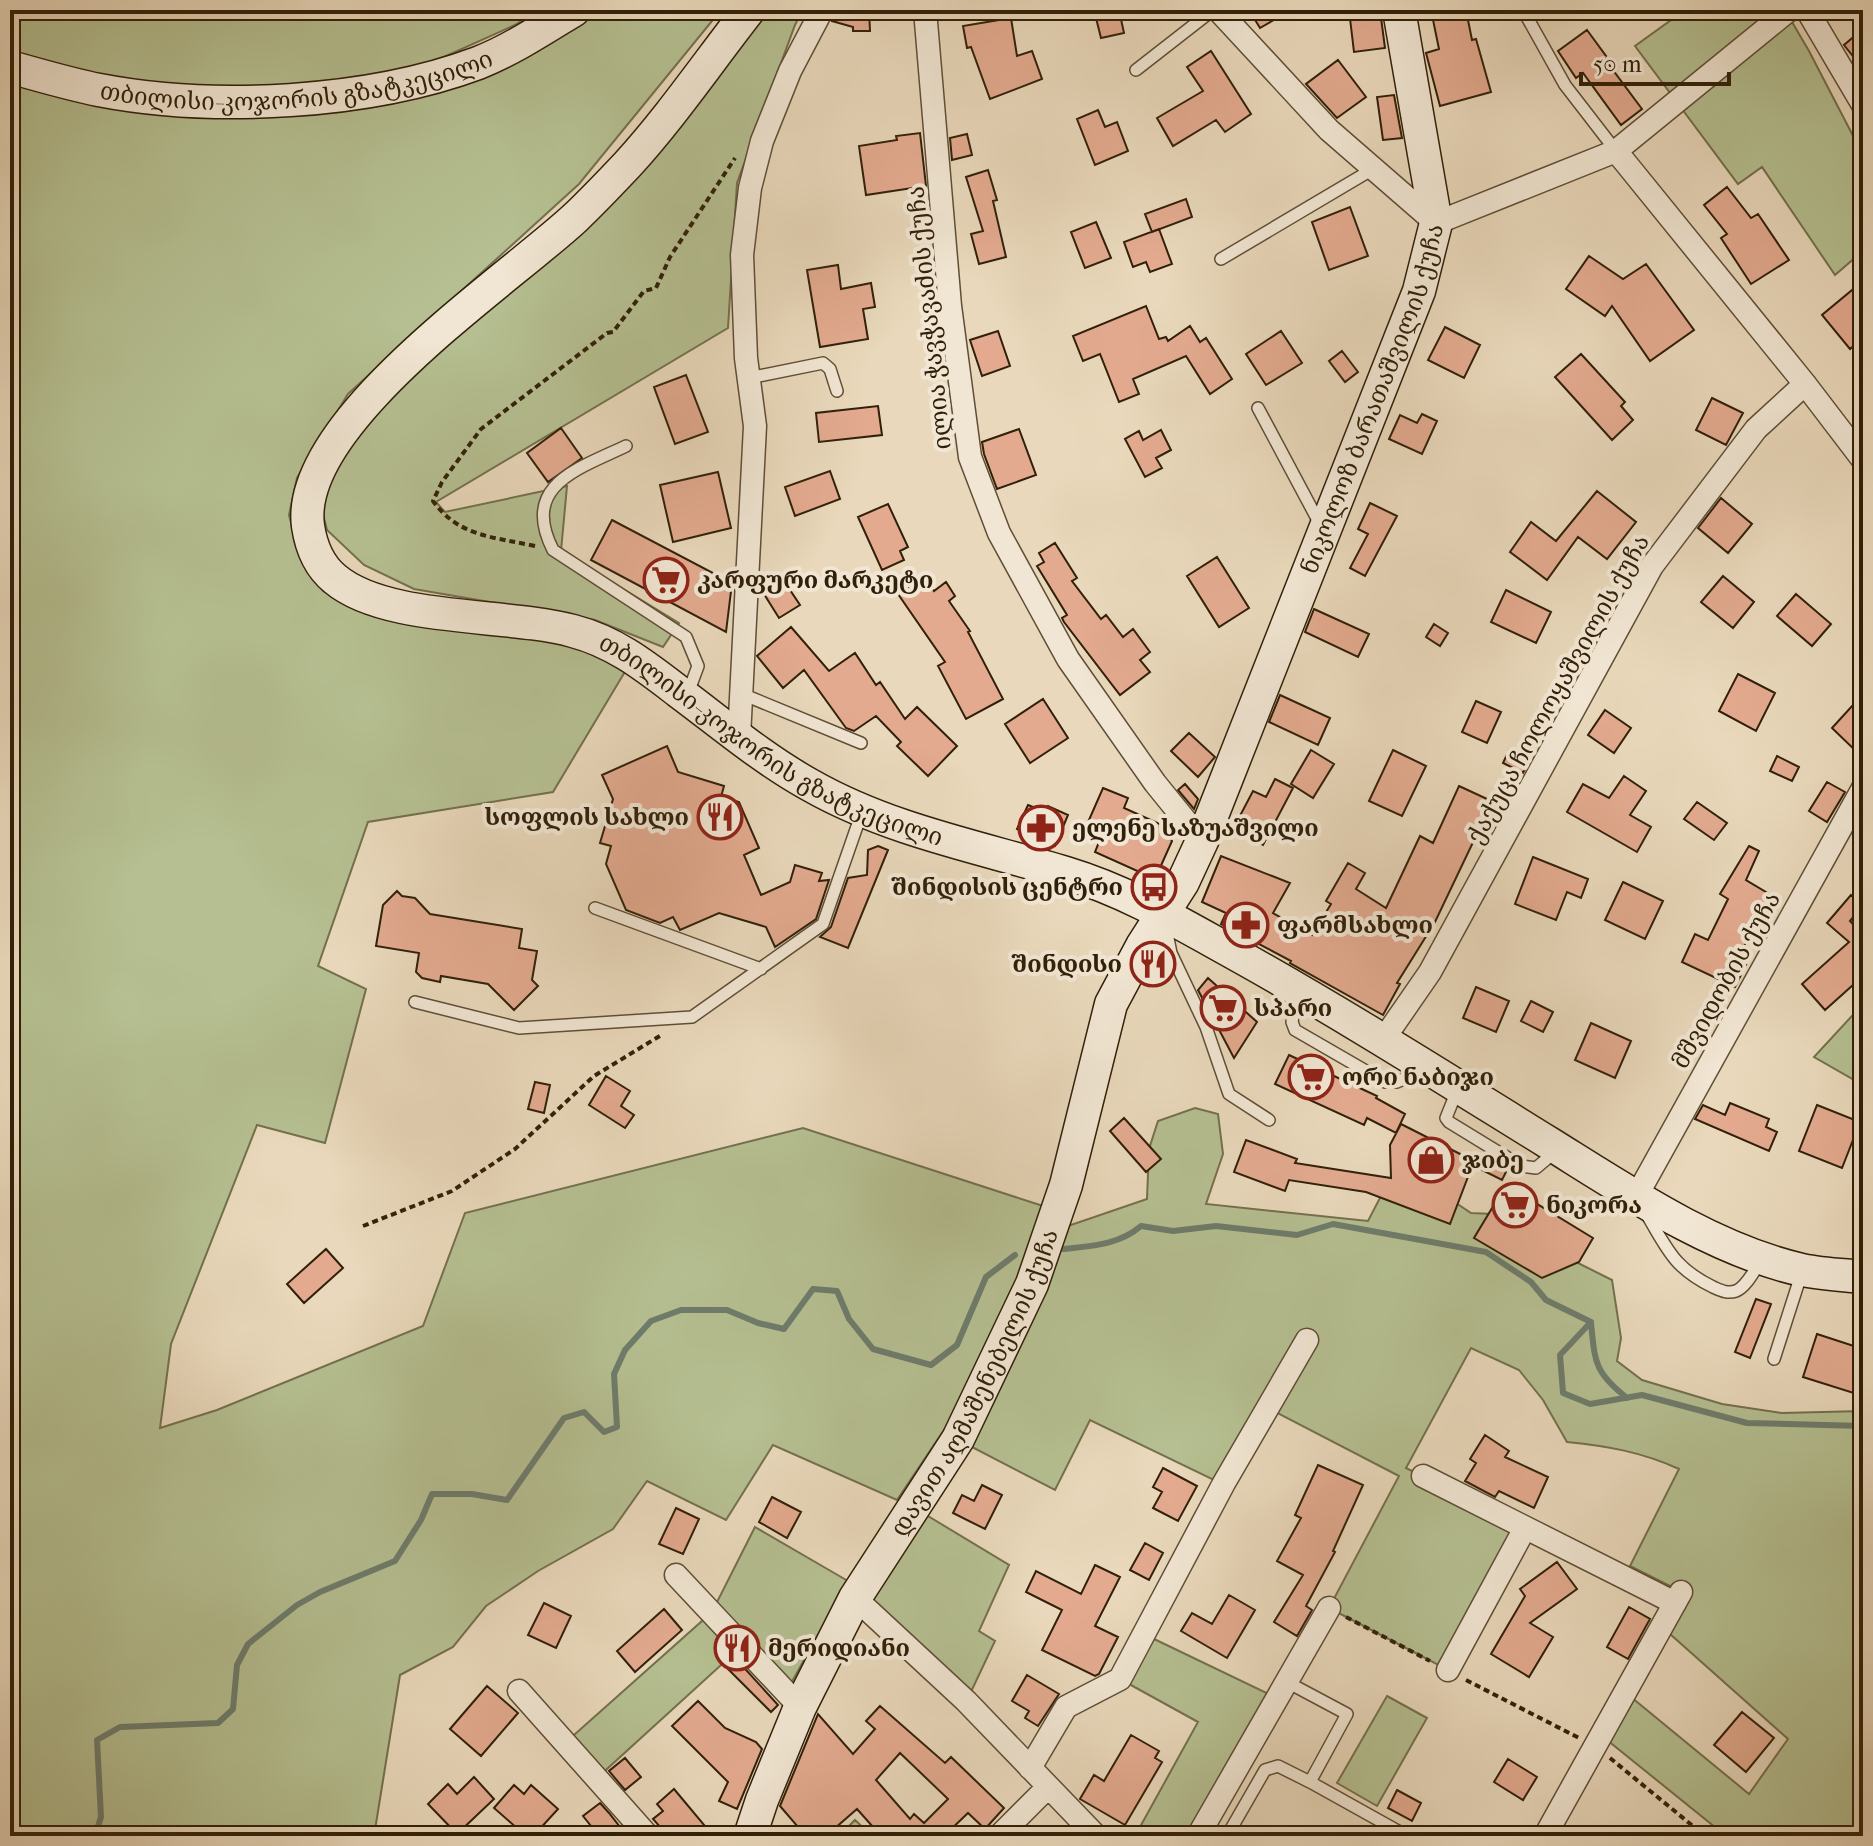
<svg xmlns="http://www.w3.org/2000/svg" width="1873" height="1846" font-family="'IM FELL French Canon','Noto Serif Georgian',serif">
<rect width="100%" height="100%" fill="#e9d8bb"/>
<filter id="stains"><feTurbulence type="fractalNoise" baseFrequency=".0025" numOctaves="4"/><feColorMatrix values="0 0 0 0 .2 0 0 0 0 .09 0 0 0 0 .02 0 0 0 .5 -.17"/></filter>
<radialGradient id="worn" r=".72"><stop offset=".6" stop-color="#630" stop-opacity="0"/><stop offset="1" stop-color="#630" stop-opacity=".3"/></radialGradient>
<path fill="#b5bf91" stroke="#73704d" stroke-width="2" d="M10,10H539L515,25L435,61L368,80L256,94L10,66Z
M589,10H721L579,184L348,394L297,478L289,515L298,550L323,591L370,613L556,636L629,665L553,792L368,822L318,966L366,989L325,1143L257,1125L171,1344L160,1428L217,1410L423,1326L465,1213L803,1128L1043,1206L1019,1276L962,1403L897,1500L773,1445L726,1520L647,1481L613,1529L538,1571L486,1606L453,1647L400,1675L374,1836H10V75L109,102L405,86Z
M766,10H803L795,25L737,183L728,328L436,502L445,512L567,486L561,551L679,623L663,647L595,620L414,589L364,565L327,530L320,502L336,464L406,379L750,33Z
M1685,10H1785L1809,51L1863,155V264L1857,256L1835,275L1762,167L1738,184L1635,46Z
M1863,1004V1085L1814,1057Z
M1195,1108L1218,1114L1223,1154L1206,1204L1368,1221L1382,1194L1450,1199L1471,1213L1493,1214L1564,1256L1612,1280L1621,1338L1617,1361L1642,1380L1722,1404L1782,1413L1863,1411V1836H1726L1607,1740L1631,1697L1749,1794L1788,1739L1670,1634L1690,1596L1630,1566L1679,1469C1642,1452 1607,1446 1567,1442L1543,1400L1519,1370L1471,1348L1406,1468L1525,1528L1448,1670L1329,1608L1399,1476L1258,1403L1218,1482L1090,1420L1055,1490L970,1446L1062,1228L1147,1199L1149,1149L1158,1121Z
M923,1513L1009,1565L979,1631L995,1641L969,1696L862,1598Z
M755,1527L848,1581L789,1687L714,1608Z
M711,1613L742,1646L597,1778L565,1743Z
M1152,1638L1273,1696L1192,1836H1135L1198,1722L1129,1684Z
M1387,1696L1427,1718L1377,1806L1337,1783Z
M855,1820L872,1836H839Z"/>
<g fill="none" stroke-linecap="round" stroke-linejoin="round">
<path stroke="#6e7c6c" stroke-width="6" d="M1063,1249C1091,1246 1119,1245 1141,1226L1173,1231L1216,1226L1297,1235L1333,1224L1486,1252L1531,1282L1546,1300L1591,1322L1560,1355L1563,1393L1590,1404L1642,1395L1747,1423L1863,1426
M1591,1323C1595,1362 1594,1372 1627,1398
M95,1836L101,1817L97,1740L120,1727L218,1723L233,1709L237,1665L248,1644L297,1605L320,1592L395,1561L421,1520L432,1494H472L507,1500L564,1418L584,1412L604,1432L617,1427L614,1374L625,1350L651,1321L681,1310H727L758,1323L784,1329L813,1289L837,1291L849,1319L873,1349L931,1365L957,1345L986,1277L1015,1255"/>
</g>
<path fill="#e3aa8f" stroke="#312009" stroke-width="2" fill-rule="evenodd" d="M836,10H869L870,31H853V27L832,21Z
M1094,10H1119L1124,33L1101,38Z
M1249,10H1291L1260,28Z
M1349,10H1380L1385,48L1354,52Z
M1431,10H1466L1472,40L1476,39L1491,92L1440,106L1426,53L1439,49Z
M1011,18L1017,56L1032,51L1042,79L990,99L971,47L967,48L963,26Z
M1863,29V69L1844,45Z
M1587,30L1606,56L1604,58L1642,109L1621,125L1583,73L1576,78L1558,51Z
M1211,51L1251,114L1225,132L1216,120L1173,146L1157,118L1203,91L1187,67Z
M1338,60L1366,97L1337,118L1306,84Z
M1394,95L1402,138L1383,140L1377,97Z
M1098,110L1105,127L1117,122L1128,151L1095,165L1077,119Z
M920,133L926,186L866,195L859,146L897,140L896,136Z
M967,134L972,155L952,160L950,138Z
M988,170L997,200L993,201L1006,257L979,264L971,234L983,231L966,177Z
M1727,187L1751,218L1758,214L1789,260L1751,284L1721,238L1727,234L1704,205Z
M1186,199L1192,217L1152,232L1145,214Z
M1350,207L1368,256L1329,270L1312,222Z
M1096,222L1111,258L1085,268L1071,232Z
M1159,229L1172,264L1150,272L1146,262L1133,267L1124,242Z
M1589,256L1623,279L1646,264L1694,330L1650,361L1612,306L1605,316L1566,289Z
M838,265L841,289L871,283L875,307L863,309L868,339L820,347L807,270Z
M1863,281V338L1850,349L1822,315Z
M1146,306L1159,339L1166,337L1168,341L1190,326L1200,342L1206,338L1232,379L1210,394L1186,356L1133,379L1139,394L1119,402L1100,354L1083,361L1073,336Z
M1445,327L1480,345L1464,378L1428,360Z
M998,331L1010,366L982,376L970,340Z
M1281,331L1302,363L1266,385L1246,354Z
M1342,351L1358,372L1345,382L1329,361Z
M1581,354L1625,402L1621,406L1633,420L1612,440L1555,377Z
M686,375L708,432L675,444L654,387Z
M1712,398L1743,413L1726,445L1696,430Z
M878,406L882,435L819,442L816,413Z
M1422,414L1437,421L1422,454L1389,439L1400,415L1417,423Z
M561,428L582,458L548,482L527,453Z
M1019,429L1036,475L997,489L984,454L982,442Z
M1161,430L1171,450L1156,458L1162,468L1145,477L1125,439L1139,431L1143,440Z
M830,471L840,499L795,516L785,487Z
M718,472L731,528L673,542L660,485Z
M1597,491L1636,522L1607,559L1578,537L1547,580L1510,552L1531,522L1556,541Z
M1721,498L1752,524L1728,553L1698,528Z
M1370,503L1397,516L1365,576L1350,568L1368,534L1358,529Z
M888,504L908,547L900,551L904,560L882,570L858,517Z
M612,520L732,583L726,632L591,560Z
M1055,543L1077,578L1072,581L1101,619L1106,615L1123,637L1133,629L1150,652L1140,660L1150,672L1120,695L1064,622L1062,618L1067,615L1037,566L1044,562L1039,553Z
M1217,557L1249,608L1219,627L1187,576Z
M924,576L934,591L946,582L955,596L949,601L970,631L968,632L1003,699L966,719L938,666L945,662L898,594Z
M1723,576L1754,602L1733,628L1701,602Z
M784,581L800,605L779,618L764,594Z
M1506,590L1551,612L1536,643L1491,622Z
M1796,594L1831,624L1812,646L1777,616Z
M1314,609L1369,634L1358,657L1305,632Z
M1434,624L1448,633L1440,646L1426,637Z
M791,627L829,671L855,653L876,685L880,682L905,719L917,707L957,746L928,776L897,746L901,742L876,716L854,731L846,728L804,670L783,688L757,656Z
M1738,674L1775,693L1756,731L1719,711Z
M1863,694V758L1832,728Z
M1280,695L1330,718L1318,745L1269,722Z
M1043,699L1068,738L1030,763L1005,724Z
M1476,701L1501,712L1487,743L1462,732Z
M1605,710L1631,728L1614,753L1588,735Z
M1189,733L1215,757L1198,777L1171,751Z
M667,746L678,772L724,786L721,797L739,802L759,848L744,855L761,895L790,882L795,865L822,873L819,881L829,880L816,919L775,947L766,927L719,913L680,930L673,917L660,923L626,910L606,864L611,846L600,843L613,799L602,775Z
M1311,750L1334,764L1313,798L1291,784Z
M1393,750L1426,766L1402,816L1369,801Z
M1509,750L1530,760L1523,773L1503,763Z
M1777,756L1799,767L1792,781L1770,771Z
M1624,776L1646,791L1630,815L1651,827L1637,852L1567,812L1583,784L1609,798Z
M1275,779L1293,788L1263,845L1233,829L1253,791L1266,797Z
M1827,782L1845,792L1827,822L1809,811Z
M1185,784L1198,799L1194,809L1178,790Z
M1459,786L1498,804L1482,841L1475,838L1435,922L1397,983L1400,984L1383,1015L1290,963L1291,961L1221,924L1226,913L1202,902L1221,856L1290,883L1273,913L1312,935L1331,904L1326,901L1348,863L1365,873L1356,889L1386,908L1420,836L1433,843Z
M1103,788L1128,798L1124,808L1162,825L1172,841L1155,879L1095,852L1101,837L1085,829Z
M1697,802L1727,823L1714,840L1684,819Z
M1028,805L1045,812L1048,806L1068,815L1055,846L1017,829Z
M878,846L888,850L848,948L820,937L831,927L848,878L867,875L868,850Z
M1749,846L1759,851L1746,880L1776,898L1763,920L1758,917L1740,955L1743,956L1740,962L1746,965L1735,987L1682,962L1695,934L1708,940L1728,899L1720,894Z
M1533,857L1588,879L1581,898L1567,892L1556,920L1515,904Z
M1623,882L1663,901L1645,939L1605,920Z
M397,891L402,896L415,898L430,914L522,929L519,948L537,951L532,980L538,986L514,1010L488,984L441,976L440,982L422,978L416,972L419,953L376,946L383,905Z
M1851,895L1863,905L1850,921L1860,932L1863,929V976L1825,1010L1802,984L1849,942L1827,923Z
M1208,978L1257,1022L1234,1058L1198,990Z
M1476,987L1509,1001L1496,1032L1463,1018Z
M1531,1001L1553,1012L1543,1032L1521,1021Z
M1591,1023L1631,1041L1615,1078L1575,1060Z
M1289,1055L1377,1096L1376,1098L1405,1114L1396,1133L1367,1118L1364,1125L1275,1084Z
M606,1076L630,1091L621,1106L634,1115L625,1128L589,1105Z
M535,1082L550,1085L544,1113L528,1109Z
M1730,1103L1769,1119L1766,1127L1777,1132L1769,1151L1695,1119L1703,1105L1725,1115Z
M1817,1105L1860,1122L1842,1168L1799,1151Z
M1124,1118L1161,1159L1146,1172L1110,1131Z
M1401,1124L1474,1161L1450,1224L1366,1192L1289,1180L1285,1191L1234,1172L1246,1140L1297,1159L1295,1163L1391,1178L1390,1145Z
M1485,1154L1508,1168L1502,1180L1478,1168Z
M1506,1185L1593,1238L1579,1262L1542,1278L1474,1238Z
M326,1249L343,1268L304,1303L287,1284Z
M1756,1299L1771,1304L1750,1358L1735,1352Z
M1817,1334L1863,1349V1396L1803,1377Z
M1485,1435L1509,1451L1505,1457L1548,1477L1534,1508L1499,1491L1495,1497L1465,1481L1476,1463L1470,1459Z
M1318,1465L1363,1485L1333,1551L1335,1552L1306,1606L1312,1610L1297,1636L1274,1622L1303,1575L1277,1561L1301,1518L1295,1515Z
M1163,1468L1197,1486L1178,1521L1153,1508L1162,1492L1153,1487Z
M982,1485L1002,1495L985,1529L953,1513L962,1495L974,1501Z
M772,1497L801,1512L787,1538L759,1522Z
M676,1508L699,1519L683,1554L659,1544Z
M1145,1543L1163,1553L1149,1580L1130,1570Z
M1557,1562L1577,1589L1530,1623L1553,1637L1529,1677L1491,1654L1525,1596L1520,1589Z
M1095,1565L1120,1577L1095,1626L1118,1637L1099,1674L1095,1676L1042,1650L1062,1610L1026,1592L1036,1571L1081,1594Z
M1229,1595L1255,1610L1227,1658L1181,1631L1192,1613L1212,1624Z
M544,1603L571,1616L556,1648L528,1635Z
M1629,1607L1650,1619L1628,1659L1607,1647Z
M664,1609L682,1630L635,1672L617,1651Z
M737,1660L778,1705L771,1712L728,1669Z
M1027,1675L1059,1694L1038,1726L1025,1718L1029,1711L1012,1701Z
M487,1686L518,1713L481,1756L450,1729Z
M698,1701L725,1728L756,1742L762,1749L737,1809L719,1801L728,1782L672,1726Z
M880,1706L945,1763L951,1757L1004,1808L985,1829L968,1813L944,1836H881L857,1809L826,1836H789L799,1828L780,1806L818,1714L853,1754L875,1729L866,1721ZM900,1753L948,1799L924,1823L914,1814L910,1819L876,1780Z
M1742,1712L1774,1738L1746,1772L1714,1745Z
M1131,1735L1159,1751L1155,1758L1162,1762L1125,1825L1080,1799L1094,1775L1104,1781Z
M625,1758L641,1777L625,1790L609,1771Z
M1508,1759L1537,1777L1523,1800L1494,1782Z
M474,1777L494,1799L457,1834L428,1804L448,1784L457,1794Z
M514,1785L524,1794L531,1785L558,1809L537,1832L533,1829L526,1836L494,1808Z
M674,1789L705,1826L693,1836H668L653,1819L663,1811L657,1804Z
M1397,1790L1421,1803L1412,1821L1388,1808Z
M600,1803L609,1813L627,1836H599L583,1816Z"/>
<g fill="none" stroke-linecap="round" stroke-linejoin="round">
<g stroke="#5f4e36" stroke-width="14">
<path id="lane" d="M1523,10L1565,85L1616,151
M1136,70L1213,10
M1221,259L1373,169
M749,378L823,363L830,369L837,391
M1258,408L1321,526
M626,446C578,469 520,485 553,550L686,637L698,666L688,693
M742,694L861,743
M595,908L761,969
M1165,923L1171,953L1206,1027L1229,1094L1269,1120
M1297,993L1292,1022L1295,1030L1385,1082H1397L1423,1070
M415,1002L519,1028L692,1017L823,924L862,812
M1458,1088L1446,1118L1449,1122L1521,1166L1536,1168L1555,1152
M1647,1215C1668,1250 1674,1268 1713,1287C1720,1290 1727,1294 1736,1291C1746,1287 1754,1271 1760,1262
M1774,1359L1801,1275
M1287,1682L1347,1714L1310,1782L1407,1836
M1227,1836L1265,1770L1278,1766L1310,1782"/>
</g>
<g stroke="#5f4e36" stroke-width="25">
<path id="street" d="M925,10L950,306L970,457L999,533L1068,659L1155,783L1202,841
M1218,10L1329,130L1436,223L1616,151L1789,10
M1807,10L1863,105
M1616,151L1805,384L1863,460
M739,737L755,426L746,358L742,255L750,188L762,141L790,71L822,10
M1383,1040L1430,972L1652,566L1756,429L1805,384
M1636,1197L1863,788
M1423,1476L1675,1603
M676,1575L800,1707
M855,1598L966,1701L1096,1836
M1448,1670L1525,1528
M519,1691L648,1836
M1030,1768L1066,1707L1120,1679L1224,1483L1307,1340
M999,1836L1048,1787
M1198,1836L1329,1608
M1545,1836L1681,1592"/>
</g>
<g stroke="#312009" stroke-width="35">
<g id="secondary">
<path id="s1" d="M749,10C709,61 671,117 627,165C610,183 593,201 575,218C506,282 294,423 308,526C311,546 319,566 335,579C386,622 508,613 573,631C615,642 645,666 679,692C722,724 763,759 810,785C889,830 979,847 1066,873C1126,891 1178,922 1232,952C1340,1012 1444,1078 1549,1143C1626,1191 1713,1250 1802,1270C1821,1274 1843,1275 1863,1277"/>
<path id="s2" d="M10,67C39,75 69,84 99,90C213,112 368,104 478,63C511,50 543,29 574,10"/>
<path id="s3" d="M750,1836L762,1800L800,1707L855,1598L958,1439L1032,1284L1066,1185L1111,1004L1142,946L1183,882L1202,841L1419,291L1436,223L1399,10"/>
</g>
</g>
<path stroke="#312009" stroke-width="4" stroke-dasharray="6 4" stroke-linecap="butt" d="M535,546C494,537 459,537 433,501L442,482L481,429L607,333L613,332L644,291L656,288L670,257L735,158
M363,1226L452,1191L515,1149L594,1076L663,1034
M1346,1617L1430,1661
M1466,1680L1579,1738
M1610,1758L1705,1836"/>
<use href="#lane" stroke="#f1e6d3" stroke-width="11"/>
<use href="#street" stroke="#f1e6d3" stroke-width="22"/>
<use href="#secondary" stroke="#f1e6d3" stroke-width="32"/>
</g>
<defs>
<g id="supermarket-ring" transform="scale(2.3)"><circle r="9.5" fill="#f1e6d3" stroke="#8f2418" stroke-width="1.5"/><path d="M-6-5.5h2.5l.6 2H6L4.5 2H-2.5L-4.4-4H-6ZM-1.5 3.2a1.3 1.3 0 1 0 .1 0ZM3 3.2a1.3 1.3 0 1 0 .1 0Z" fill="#8f2418"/></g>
<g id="restaurant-ring" transform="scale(2.3)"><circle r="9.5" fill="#f1e6d3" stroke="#8f2418" stroke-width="1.5"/><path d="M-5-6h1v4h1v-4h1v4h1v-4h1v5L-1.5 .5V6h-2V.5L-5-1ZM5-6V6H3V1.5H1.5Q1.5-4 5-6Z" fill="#8f2418"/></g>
<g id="pharmacy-ring" transform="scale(2.3)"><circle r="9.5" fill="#f1e6d3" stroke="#8f2418" stroke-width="1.5"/><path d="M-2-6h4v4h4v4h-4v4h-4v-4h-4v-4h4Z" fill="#8f2418"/></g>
<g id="bus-ring" transform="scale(2.3)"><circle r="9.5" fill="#f1e6d3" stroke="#8f2418" stroke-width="1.5"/><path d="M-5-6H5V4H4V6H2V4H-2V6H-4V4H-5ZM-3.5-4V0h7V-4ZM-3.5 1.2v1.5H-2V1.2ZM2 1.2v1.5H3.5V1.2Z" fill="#8f2418"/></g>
<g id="shop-ring" transform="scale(2.3)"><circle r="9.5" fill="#f1e6d3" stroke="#8f2418" stroke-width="1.5"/><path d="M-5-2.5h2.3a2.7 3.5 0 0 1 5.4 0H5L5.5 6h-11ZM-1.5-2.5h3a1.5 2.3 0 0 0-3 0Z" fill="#8f2418"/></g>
</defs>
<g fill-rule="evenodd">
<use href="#supermarket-ring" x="666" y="580"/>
<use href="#restaurant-ring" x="720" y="817"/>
<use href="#pharmacy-ring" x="1041" y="828"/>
<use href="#bus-ring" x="1154" y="887"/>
<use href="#pharmacy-ring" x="1246" y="925"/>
<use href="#restaurant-ring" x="1153" y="964"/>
<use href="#supermarket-ring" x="1223" y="1008"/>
<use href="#supermarket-ring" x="1311" y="1077"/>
<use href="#shop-ring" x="1431" y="1160"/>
<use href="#supermarket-ring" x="1515" y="1205"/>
<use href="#restaurant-ring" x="737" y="1648"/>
</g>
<g text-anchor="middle" stroke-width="8" stroke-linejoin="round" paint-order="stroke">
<g font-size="24" fill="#312009" stroke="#f1e6d3">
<text dy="8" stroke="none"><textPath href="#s2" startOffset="292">თბილისი-კოჯორის გზატკეცილი</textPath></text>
<text transform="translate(929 318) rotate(-96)" y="8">ილია ჭავჭავაძის ქუჩა</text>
<text dy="8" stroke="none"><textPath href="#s3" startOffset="1574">ნიკოლოზ ბარათაშვილის ქუჩა</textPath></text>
<text transform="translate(1558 689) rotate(-61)" y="8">ქაქუცა ჩოლოყაშვილის ქუჩა</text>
<text dy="8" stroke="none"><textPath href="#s1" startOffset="1226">თბილისი-კოჯორის გზატკეცილი</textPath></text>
<text transform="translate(1726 980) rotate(-61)" y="8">მშვიდობის ქუჩა</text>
<text dy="8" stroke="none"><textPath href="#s3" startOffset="508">დავით აღმაშენებელის ქუჩა</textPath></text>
</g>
<g font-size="24" font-weight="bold" fill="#312009" stroke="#f1e6d3" text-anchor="start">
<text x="697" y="588">კარფური მარკეტი</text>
<text x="689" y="825" text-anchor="end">სოფლის სახლი</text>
<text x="1072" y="836">ელენე საზუაშვილი</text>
<text x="1123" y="895" text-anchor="end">შინდისის ცენტრი</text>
<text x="1277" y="933">ფარმსახლი</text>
<text x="1122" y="972" text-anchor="end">შინდისი</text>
<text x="1254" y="1016">სპარი</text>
<text x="1342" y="1085">ორი ნაბიჯი</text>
<text x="1462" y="1168">ჯიბე</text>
<text x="1546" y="1213">ნიკორა</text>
<text x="768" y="1656">მერიდიანი</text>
</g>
</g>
<rect width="1873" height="1846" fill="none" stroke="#e9d8bb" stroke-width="40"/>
<rect x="12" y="12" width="1849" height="1822" fill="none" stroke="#312009" stroke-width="4"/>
<rect x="20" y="20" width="1833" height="1806" fill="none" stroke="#312009" stroke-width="2"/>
<path d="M1581 72v12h148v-12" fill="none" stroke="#312009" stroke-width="4"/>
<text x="1593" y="72" font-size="24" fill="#312009" stroke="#f1e6d3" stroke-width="6" paint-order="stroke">50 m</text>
<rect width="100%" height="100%" filter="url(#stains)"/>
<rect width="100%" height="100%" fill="url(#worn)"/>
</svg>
